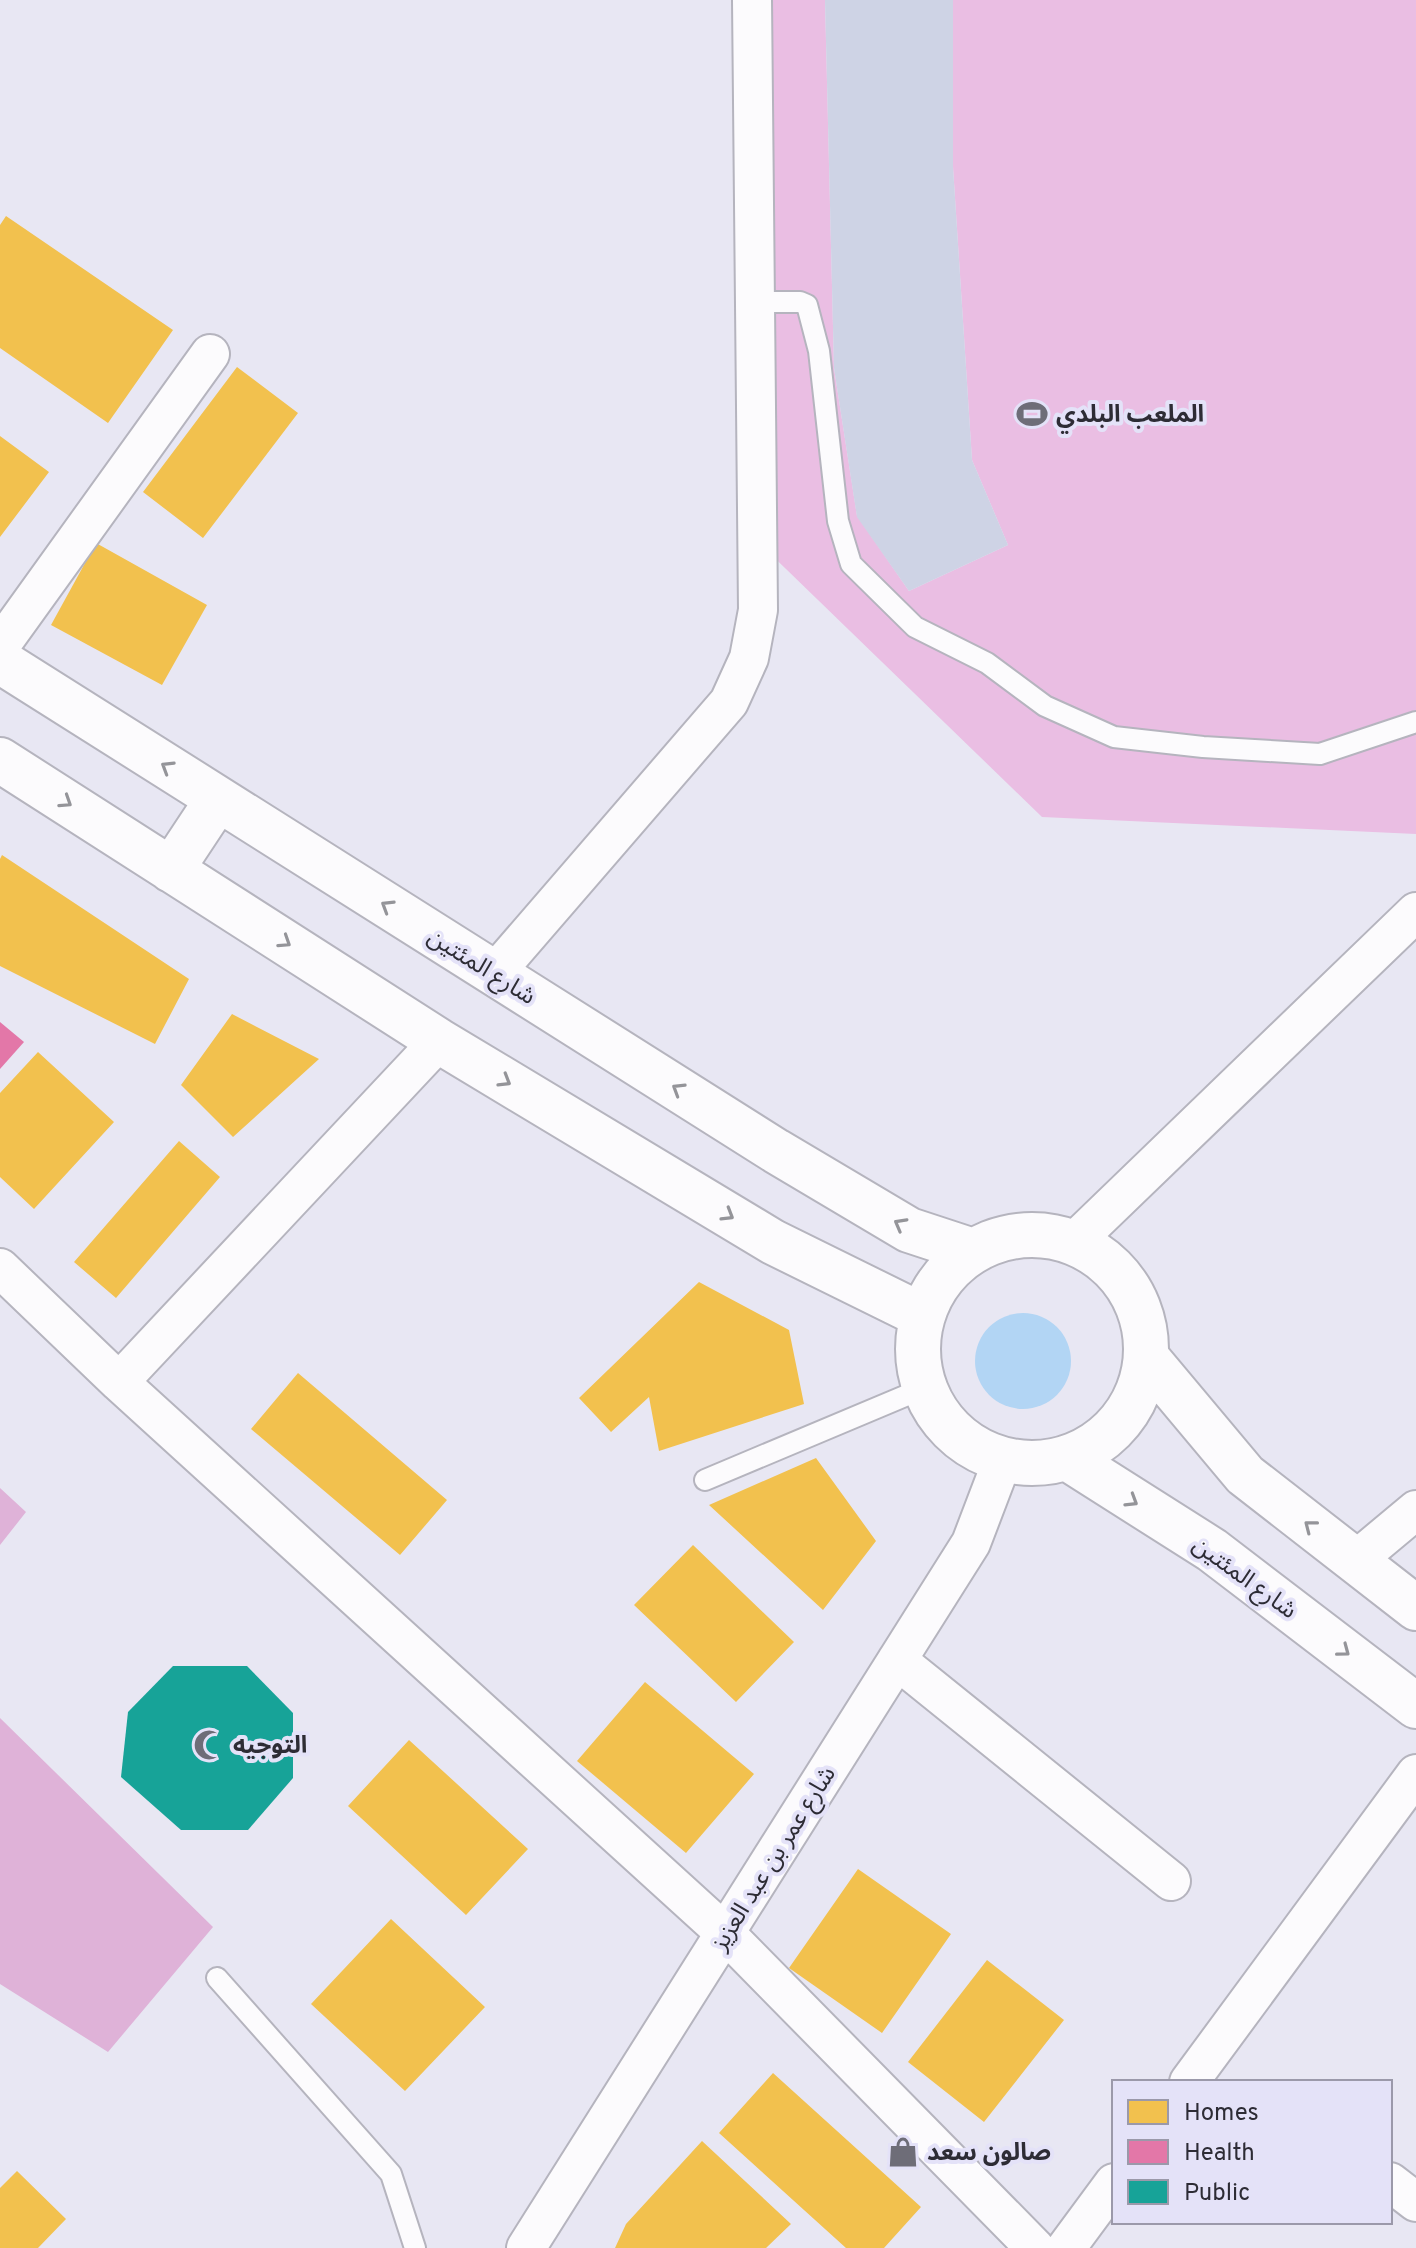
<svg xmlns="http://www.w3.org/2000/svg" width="1416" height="2248" font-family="Overpass,'Noto Sans Arabic',sans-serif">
<rect width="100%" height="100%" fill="#e8e7f3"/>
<path fill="#eabee3" d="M751,0H825L834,368L857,516L909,591L1008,545L972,460L953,167V0H1416V834L1042,817L752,536Z"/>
<path fill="#dfb2d8" d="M0,1488L26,1512L0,1545Z
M0,1718L213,1927L108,2052L0,1984Z"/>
<path fill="#b2d5f4" d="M975 1361a48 48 0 1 1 96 0a48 48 0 1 1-96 0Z"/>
<path fill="#f2c14e" d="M6,216L173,330L108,423L0,348V225Z
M237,367L298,413L203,538L143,492Z
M0,436L49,472L0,537Z
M96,543L207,605L162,685L51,625Z
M2,855L189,979L155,1044L0,966V859Z
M232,1014L319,1059L233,1137L181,1085Z
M38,1052L114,1122L34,1209L0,1177V1093Z
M179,1141L220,1177L116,1298L74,1262Z
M699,1282L789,1330L804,1404L659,1451L649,1397L611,1432L579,1398Z
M298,1373L447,1500L400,1555L251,1429Z
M816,1458L876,1541L823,1610L709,1505Z
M693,1545L794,1642L736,1702L634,1605Z
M645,1682L754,1774L686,1853L577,1761Z
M409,1740L528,1849L466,1915L348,1806Z
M858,1869L951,1934L882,2033L789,1968Z
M391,1919L485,2007L405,2091L311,2004Z
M987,1960L1064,2020L984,2122L908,2062Z
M773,2073L921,2207L884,2248H846L719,2133Z
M702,2141L791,2224L766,2248H615L626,2224Z
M17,2171L66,2219L38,2248H0V2188Z"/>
<path fill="#e377a8" d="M0,1022L24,1042L0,1069Z"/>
<path fill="#17a398" d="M173,1666H247L293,1713V1778L248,1830H181L121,1777L128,1712Z"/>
<path fill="#ced3e5" d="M825,0H953V167L972,460L1008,545L909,591L857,517L834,368Z"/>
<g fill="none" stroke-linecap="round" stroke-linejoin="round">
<g stroke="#b5b4be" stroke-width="24">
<path id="lane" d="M755,302H800L807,305L819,351L838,521L851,564L915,627L987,663L1045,706L1114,737L1203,747L1320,754L1416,722
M705,1480L924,1388
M217,1978L391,2174L415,2248"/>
</g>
<g stroke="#b5b4be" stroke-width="42">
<path id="street" d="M0,646L210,354
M494,974L729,702L749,658L758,610L752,0
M1073,1243L1416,912
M0,1268L119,1382L726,1934L1035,2248
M119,1382L439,1041
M1355,1561L1416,1510
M897,1660L1171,1881
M1189,2082L1416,1774
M1390,2182L1416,2202
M526,2248L971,1543L1003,1459
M1066,2248L1114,2183"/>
</g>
<g stroke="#b5b4be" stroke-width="48">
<path id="secondary" d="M0,661L776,1151L909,1230L973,1251
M0,760L439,1041L773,1242L923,1316
M171,870L218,799
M918 1349a114 114 0 1 1 228 0a114 114 0 1 1-228 0Z
M1147,1358L1245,1475L1416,1608
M1067,1458L1212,1550L1416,1706"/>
</g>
<use href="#lane" stroke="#fcfbfd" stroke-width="20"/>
<use href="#street" stroke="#fcfbfd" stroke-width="38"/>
<use href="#secondary" stroke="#fcfbfd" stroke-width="44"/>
</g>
<defs><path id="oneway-chevron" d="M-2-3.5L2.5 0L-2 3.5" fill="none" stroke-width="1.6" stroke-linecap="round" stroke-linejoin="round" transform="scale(2)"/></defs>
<g stroke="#949499">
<use href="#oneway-chevron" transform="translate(167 767) rotate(-148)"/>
<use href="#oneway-chevron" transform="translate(66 802) rotate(33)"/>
<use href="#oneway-chevron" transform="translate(387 906) rotate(-148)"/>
<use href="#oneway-chevron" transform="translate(285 942) rotate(33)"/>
<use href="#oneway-chevron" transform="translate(505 1081) rotate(31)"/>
<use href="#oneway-chevron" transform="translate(678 1089) rotate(-148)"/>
<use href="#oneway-chevron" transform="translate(728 1215) rotate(31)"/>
<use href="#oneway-chevron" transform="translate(900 1224) rotate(-151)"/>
<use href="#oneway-chevron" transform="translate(1132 1501) rotate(32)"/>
<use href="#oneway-chevron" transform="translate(1310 1526) rotate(-142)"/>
<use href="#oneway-chevron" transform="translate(1344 1651) rotate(37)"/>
</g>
<defs>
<g id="stadium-bare" transform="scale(2.4)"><path d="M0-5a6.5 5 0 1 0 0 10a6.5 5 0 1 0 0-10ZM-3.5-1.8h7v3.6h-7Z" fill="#6e6d78" stroke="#e4e2f8" stroke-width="2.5" paint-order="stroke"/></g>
<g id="mosque-bare" transform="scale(2.4)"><path d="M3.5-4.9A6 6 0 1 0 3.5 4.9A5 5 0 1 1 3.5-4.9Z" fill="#6e6d78" stroke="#e4e2f8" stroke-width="2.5" paint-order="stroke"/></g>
<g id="shop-bare" transform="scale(2.4)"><path d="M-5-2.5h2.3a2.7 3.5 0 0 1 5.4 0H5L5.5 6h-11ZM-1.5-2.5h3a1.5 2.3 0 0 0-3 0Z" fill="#6e6d78" stroke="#e4e2f8" stroke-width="2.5" paint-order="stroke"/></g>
</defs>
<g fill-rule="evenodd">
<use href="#stadium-bare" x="1032" y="414"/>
<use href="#mosque-bare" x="209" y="1745"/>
<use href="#shop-bare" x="903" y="2152"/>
</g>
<g text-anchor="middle" stroke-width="8" stroke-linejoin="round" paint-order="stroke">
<g font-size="24" font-weight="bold" fill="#2d2c35" stroke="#e4e2f8" text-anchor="start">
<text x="1056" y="422">الملعب البلدي</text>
<text x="233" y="1753">التوجيه</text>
<text x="927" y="2160">صالون سعد</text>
</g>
<g font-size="24" fill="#2d2c35" stroke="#e4e2f8">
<text transform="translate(482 966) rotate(32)" y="8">شارع المئتين</text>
<text transform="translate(1245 1577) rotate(36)" y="8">شارع المئتين</text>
<text transform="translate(773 1858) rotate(-58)" y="8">شارع عمر بن عبد العزيز</text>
</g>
</g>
<rect x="1112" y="2080" width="280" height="144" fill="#e4e2f8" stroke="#9b99aa" stroke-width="2"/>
<rect x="1128" y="2100" width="40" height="24" fill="#f2c14e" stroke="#9b99aa" stroke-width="2"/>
<text x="1184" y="2120" font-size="24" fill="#2d2c35">Homes</text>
<rect x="1128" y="2140" width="40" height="24" fill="#e377a8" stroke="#9b99aa" stroke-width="2"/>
<text x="1184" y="2160" font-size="24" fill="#2d2c35">Health</text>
<rect x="1128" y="2180" width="40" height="24" fill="#17a398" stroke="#9b99aa" stroke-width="2"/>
<text x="1184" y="2200" font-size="24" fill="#2d2c35">Public</text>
</svg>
